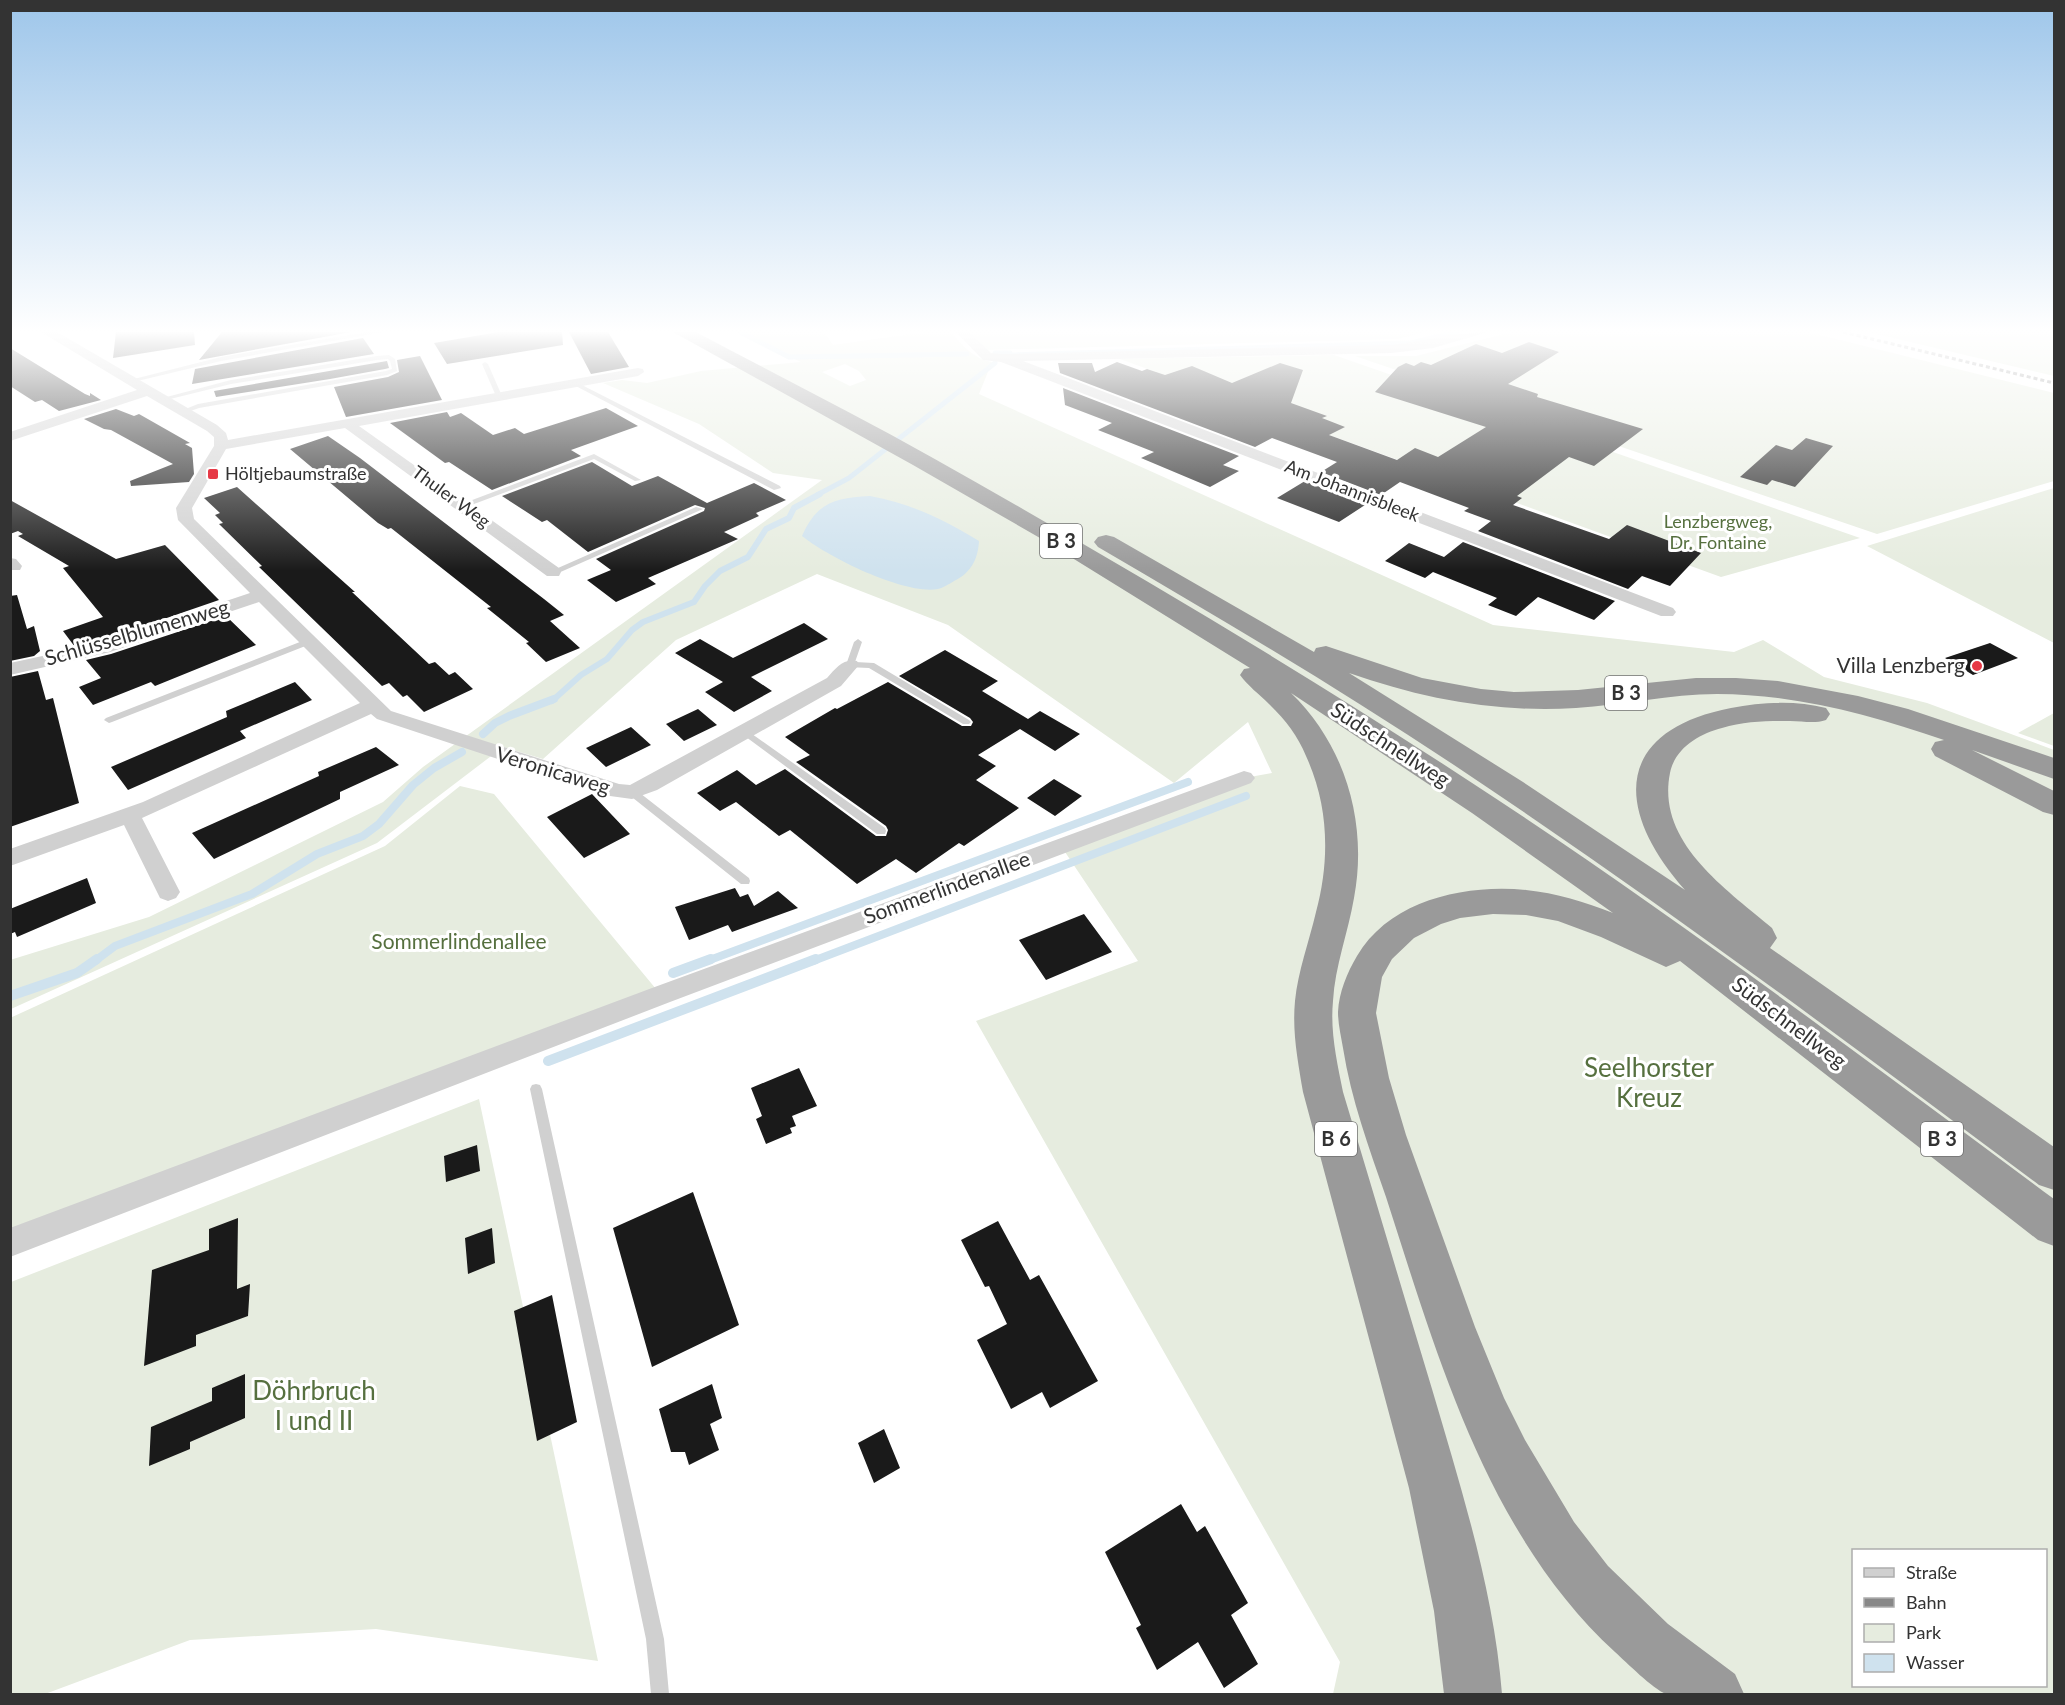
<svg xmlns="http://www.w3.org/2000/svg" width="2065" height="1705" font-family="Lato,sans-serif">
<rect width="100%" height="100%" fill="#fff"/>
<path fill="#e6ecdf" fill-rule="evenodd" d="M739,332H824L833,345L925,332H951C962,345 974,359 992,362L979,394L1493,625L1734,652L1763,640L1824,677L1927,703L2054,750V1694H1333L1340,1662L976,1021L1138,961L1061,846L1244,778L1272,773L1248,722L1174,783L948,625L817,574L676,640L543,759L503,747L377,843L11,1009L10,960L149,917L383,802L423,767L822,480L773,473L699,424L603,383L622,380L647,383L701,371L801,362ZM845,364L859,371L866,380L850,386L822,372ZM1854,1550H2046V1686H1854Z
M969,332H1426L1398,339L985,350Z
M1512,332H1808L2054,393V481L1877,534L1355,356H1416Z
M1868,332H2054V376Z
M1334,355L1860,538L1721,577L1120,359Z
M2054,488V643L1867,546Z
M2054,713V746L2018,733Z
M460,786L494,794L661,995L11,1244L10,1018L385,846Z
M479,1099L598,1661L376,1629L190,1640L45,1694H11V1282Z"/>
<path fill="#cfe2ee" d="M870,496C912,504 943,519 979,541C978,559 971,573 954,581C949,584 943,588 938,589C904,595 828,557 802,536C817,502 835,498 870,496Z"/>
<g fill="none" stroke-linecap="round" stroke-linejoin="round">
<path stroke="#cfe2ee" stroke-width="5" d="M740,332L789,357L967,354
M995,353H1010
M1007,355L1411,343L1457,332
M817,495L849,478L995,363"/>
<path stroke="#cfe2ee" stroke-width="6" d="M552,701L581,675L607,659L632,630L643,622L694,602L705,586L720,571L748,557L766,529L789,518L794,508L820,494"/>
<path stroke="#cfe2ee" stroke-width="8" d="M483,734L495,723L509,716L554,699
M95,961L115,946L252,894L317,854L363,836L379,824L413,785L434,768L462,752
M707,961L1188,782
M813,961L1246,796"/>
<path stroke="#cfe2ee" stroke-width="10" d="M673,973L711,959
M10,996L77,973L97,959
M548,1061L816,959"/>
</g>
<path fill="#1a1a1a" d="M116,332H194L195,345L113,358Z
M222,332H351L199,360Z
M499,332H562L563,345L447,364L434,343Z
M569,332H608L629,367L591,374Z
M363,338L374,354L192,384L195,369Z
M1529,342L1559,352L1508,384L1538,394L1537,397L1643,429L1594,466L1569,457L1517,496L1522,498L1513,505L1609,539L1627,525L1701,553L1670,586L1642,576L1628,589L1478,531L1491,521L1464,511L1469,508L1400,482L1381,495L1321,472L1337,462L1272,438L1255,447L1060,373L1058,363H1092L1095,372L1117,362L1142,371L1147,369L1165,375L1192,366L1232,383L1280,363L1303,370L1291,403L1327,416L1322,418L1345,427L1329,435L1397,460L1415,448L1438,457L1486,427L1375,392L1398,367L1406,363L1414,366L1421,362L1431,365L1476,344L1502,353Z
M10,348L85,394L90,396V393L101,400L59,411L42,400L35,402L10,386Z
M420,356L442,400L346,417L334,387L388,377L399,372L397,360Z
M387,361L389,368L385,369L330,379L216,397L214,391Z
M1063,388L1239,456L1223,465L1239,471L1210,487L1141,458L1154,452L1098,430L1112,423L1065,405Z
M606,408L638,426L571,450L581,456L492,490L449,462L445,463L390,423L447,412L450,417L461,413L493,435L515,428L524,434Z
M116,409L134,416L139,414L190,443L185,444L192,448L194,474L189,482L131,486L130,481L173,464L111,430L104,429L84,419Z
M328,436L360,458L544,599L564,615L550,621L580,648L546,662L526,643L529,642L487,608L491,607L391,528L388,529L378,523L290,449Z
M1806,438L1833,446L1795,487L1772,480L1767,485L1740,477L1776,445L1792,450Z
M592,462L632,486L658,476L707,503L754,483L786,500L756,513L759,516L724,532L738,539L648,578L656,584L616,602L587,580L611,570L596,559L704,511L705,508L695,505L588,552L547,520L542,522L502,496Z
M1305,481L1365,505L1339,522L1277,498Z
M237,487L355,592H352L429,664L435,662L449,675L455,672L473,689L424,712L407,695L403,697L389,683L382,686L259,567L262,566L219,524L223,523L215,515L220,513L204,498Z
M10,500L116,559L165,545L219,600L97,642L75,647L63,631L103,617L63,568L69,566L18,536L23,534L18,531L10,534Z
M1463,542L1615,601L1594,620L1538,597L1516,616L1488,605L1497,598L1433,572L1425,578L1385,561L1409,543L1444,557Z
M17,595L27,629L34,626L40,651L34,656L10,661V596Z
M226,616L256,645L155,686L151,682L93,705L79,687L101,678L86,660L111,654Z
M804,623L828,639L751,677L772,691L734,712L705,692L723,682L675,653L700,639L733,658Z
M1990,643L2018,658L1973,675L1945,658Z
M945,650L998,681L982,691L1028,719L1040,711L1080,734L1055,751L1020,729L978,755L996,766L976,780L1019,808L964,846L959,843L916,873L896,859L857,884L790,830L779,836L736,802L720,811L697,793L737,770L756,785L785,769L876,836H886L888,830L886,826L796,762L810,755L785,737L835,708L837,709L888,682L962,726H971L973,722L970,718L899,676Z
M38,671L46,700L53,698L79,803L10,827V677Z
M295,682L312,700L240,731L246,738L128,790L111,767L227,717L226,711Z
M698,709L717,725L684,741L666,724Z
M631,727L651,745L606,767L586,748Z
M376,747L399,765L340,792V799L214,859L192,833L319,776L318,772Z
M1054,779L1082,796L1055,816L1027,798Z
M592,794L630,834L584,858L547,817Z
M87,878L96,903L17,937L15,932L10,934V909Z
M735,888L740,897L748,894L754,906L778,891L798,908L732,932L728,925L689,940L675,907Z
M1084,914L1112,952L1046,980L1019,940Z
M799,1068L817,1106L792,1116L796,1126L790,1128L792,1133L766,1144L756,1119L762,1116L751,1088Z
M477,1145L480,1171L446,1182L444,1156Z
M693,1192L739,1325L652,1367L613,1228Z
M238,1218L237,1289L250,1284L248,1316L196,1335V1346L144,1366L152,1270L209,1250V1229Z
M998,1221L1030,1280L1039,1275L1098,1381L1050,1408L1042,1392L1011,1409L977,1340L1007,1324L989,1286L985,1287L961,1240Z
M492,1228L495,1263L468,1274L465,1238Z
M552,1295L577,1422L537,1441L514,1311Z
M245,1374V1418L190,1442V1449L149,1466L151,1427L212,1401V1388Z
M712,1384L722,1418L710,1424L719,1450L689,1465L685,1452H671L659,1409Z
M884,1429L900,1468L874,1483L858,1443Z
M1181,1504L1197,1532L1205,1526L1248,1603L1231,1615L1258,1664L1224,1688L1198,1642L1157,1670L1136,1628L1141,1625L1105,1552Z"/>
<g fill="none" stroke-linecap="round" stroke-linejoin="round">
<path fill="#d0d0d0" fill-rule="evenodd" d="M367,332H383L221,361L129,383L126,381L221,357Z
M377,356L389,355L395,359L397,371L387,375L199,408L185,413L183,412V410L198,404L386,371L392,369L390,361L388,359L377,360L231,384L162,401L159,399L231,380Z
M485,362L488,364L502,396L501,397L496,396L482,364Z
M574,381L780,486L781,488L774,490L572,384V382Z
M594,454L641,480L635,481L594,459L466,507L459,505Z
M696,507L703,509L556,574H550L549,572Z
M310,638L314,641L313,643L112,722L109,723L104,720L106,718Z
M858,639L862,642L855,662L874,663L969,720L971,722L969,724H963L869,668L847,667L846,665L854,642Z
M745,729L885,828L886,831L885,834H877L742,734L740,732L742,730Z
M632,789L636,790L749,878L750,881L749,884H741L628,794L627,792Z
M536,1084L540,1085L542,1089L664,1639L669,1694H651L646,1639L530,1089L532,1085Z"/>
<path fill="#d0d0d0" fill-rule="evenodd" d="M41,332H57L217,425L226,433L228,440L638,368L643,369L644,372L638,376L359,426L559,568L561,572L559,576H547L345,428L226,449L192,508L194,519L391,711L619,784L630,785L827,678C836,668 843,658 857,661L859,665L841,686L657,790L632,799L610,796L377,719L371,714L142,818L180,892L176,898L168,901L160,898L124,825L10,866V849L143,802L360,703L259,602L110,652L10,675V663L98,644L250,593L178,520L176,508L214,446V437L207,431L147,396L10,441V432L137,390Z
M956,332H969L991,353L1003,354L1392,345C1424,341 1456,332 1488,332L1433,348L1392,353L1023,361L1673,608L1676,612L1673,616H1661L1001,362L983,360Z
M10,558L16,559L22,566L20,570H10Z
M1244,771L1251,773L1255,778L1251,783L670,1002L10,1257V1228L652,988Z"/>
<path fill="#9a9a9a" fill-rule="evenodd" d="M673,332H696C775,374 855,414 933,458C1123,565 1312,677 1495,798C1686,924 1870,1063 2054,1199V1246L2038,1240L1680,961L1666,967L1601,937L1558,921L1526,915L1493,914L1460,918L1441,924L1414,938L1392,959L1382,977L1376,1013L1389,1078L1406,1135L1475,1327L1504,1398L1525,1440L1574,1522L1608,1566L1668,1624L1735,1674L1744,1694C1730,1694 1675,1698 1666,1694C1653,1689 1626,1662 1615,1652C1487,1534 1438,1358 1386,1197C1369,1148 1351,1099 1343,1048C1341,1036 1338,1024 1338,1012C1339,992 1347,973 1357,956C1390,900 1465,884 1526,890C1556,893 1585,902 1613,913L1472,813L1291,693C1346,746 1368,824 1354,898C1348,933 1335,966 1333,1001C1330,1032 1337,1062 1343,1092C1373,1191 1402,1290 1432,1389C1461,1488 1494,1591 1502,1694H1444L1434,1611L1409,1488L1303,1092C1298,1062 1292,1032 1295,1001C1298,971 1309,942 1316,912C1330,860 1329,806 1306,756C1298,736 1285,719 1269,704C1259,694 1248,686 1240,675L1244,669L1250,668L1040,538L913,465Z
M1106,535L1114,537L1314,652L1316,648L1326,646L1422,678L1481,689L1514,692L1578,690L1696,678H1736L1778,681L1858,696L1908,709L2054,758V779L1972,750L2054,791V815L2043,812L1935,756L1931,749L1935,742L1944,740C1871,715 1794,694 1717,694C1670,694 1623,705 1576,708C1498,713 1423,699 1349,673L1523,782L1685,890C1614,810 1613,731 1731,708C1761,702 1796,700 1826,708L1830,714L1826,720C1814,724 1803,721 1790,721C1768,721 1744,721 1722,728C1699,734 1675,748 1670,773C1656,842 1726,889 1772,928L1777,938L1770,948L2054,1147V1190L2039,1185C1846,1041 1654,898 1454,765C1338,688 1218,617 1098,547L1094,542L1098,537Z"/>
<path stroke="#888" stroke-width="3" stroke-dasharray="4 3" stroke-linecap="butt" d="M1843,332L2054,383"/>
</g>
<linearGradient id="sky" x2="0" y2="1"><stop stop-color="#9ec6ea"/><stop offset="0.58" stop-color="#fff"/><stop offset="1" stop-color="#fff" stop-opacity="0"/></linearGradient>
<rect width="2065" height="571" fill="url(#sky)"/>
<g fill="#e63946" stroke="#fff" stroke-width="2">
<rect x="207" y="468" width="12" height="12" rx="3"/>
<circle cx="1977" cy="666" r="6"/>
</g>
<g text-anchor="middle" stroke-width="6" stroke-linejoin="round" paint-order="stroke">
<g font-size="18" fill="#333" stroke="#fff" text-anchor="start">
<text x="225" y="480">Höltjebaumstraße</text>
</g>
<g font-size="18" fill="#333" stroke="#fff">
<text transform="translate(1352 491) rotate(21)" y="6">Am Johannisbleek</text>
<text transform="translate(451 497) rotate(36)" y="6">Thuler Weg</text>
</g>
<g font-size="18" fill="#56703f" stroke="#fff">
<text x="1718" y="528">Lenzbergweg,<tspan x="1718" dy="21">Dr. Fontaine</tspan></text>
</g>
<g fill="#fff" stroke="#707070" stroke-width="1.5">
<rect x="1040" y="524" width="42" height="34" rx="4.5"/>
<rect x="1605" y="676" width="42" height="34" rx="4.5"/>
<rect x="1315" y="1122" width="42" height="34" rx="4.5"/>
<rect x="1921" y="1122" width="42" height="34" rx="4.5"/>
</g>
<g font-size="20" font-weight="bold" fill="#333">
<text x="1061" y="548">B 3</text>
<text x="1626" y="700">B 3</text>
<text x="1336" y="1146">B 6</text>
<text x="1942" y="1146">B 3</text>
</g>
<g font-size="21" fill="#333" stroke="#fff">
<text transform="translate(137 633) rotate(-16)" y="7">Schlüsselblumenweg</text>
<text transform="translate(1390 745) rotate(33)" y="7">Südschnellweg</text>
<text transform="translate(553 771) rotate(17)" y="7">Veronicaweg</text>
<text transform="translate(947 888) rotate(-20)" y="7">Sommerlindenallee</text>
<text transform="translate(1789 1023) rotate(37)" y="7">Südschnellweg</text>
</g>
<g font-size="21" fill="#333" stroke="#fff" text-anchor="end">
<text x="1965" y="673">Villa Lenzberg</text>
</g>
<g font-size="21" fill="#56703f" stroke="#fff">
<text x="459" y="949">Sommerlindenallee</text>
</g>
<g font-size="26" fill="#56703f" stroke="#fff">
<text x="1649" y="1077">Seelhorster<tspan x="1649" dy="30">Kreuz</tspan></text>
<text x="314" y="1400">Döhrbruch<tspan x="314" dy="30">I und II</tspan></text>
</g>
</g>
<rect width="2065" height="1705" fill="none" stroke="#333333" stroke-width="24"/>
<rect x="1852" y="1549" width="195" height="138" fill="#ffffff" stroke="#adadad" stroke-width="1.5"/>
<rect x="1864" y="1568" width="30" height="9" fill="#d0d0d0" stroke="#adadad" stroke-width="1.5"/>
<text x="1906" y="1579" font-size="18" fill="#333333">Straße</text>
<rect x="1864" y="1598" width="30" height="9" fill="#888888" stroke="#adadad" stroke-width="1.5"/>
<text x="1906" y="1609" font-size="18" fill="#333333">Bahn</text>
<rect x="1864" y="1624" width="30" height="18" fill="#e6ecdf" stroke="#adadad" stroke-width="1.5"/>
<text x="1906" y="1639" font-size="18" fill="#333333">Park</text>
<rect x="1864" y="1654" width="30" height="18" fill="#cfe2ee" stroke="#adadad" stroke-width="1.5"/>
<text x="1906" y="1669" font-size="18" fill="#333333">Wasser</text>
</svg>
